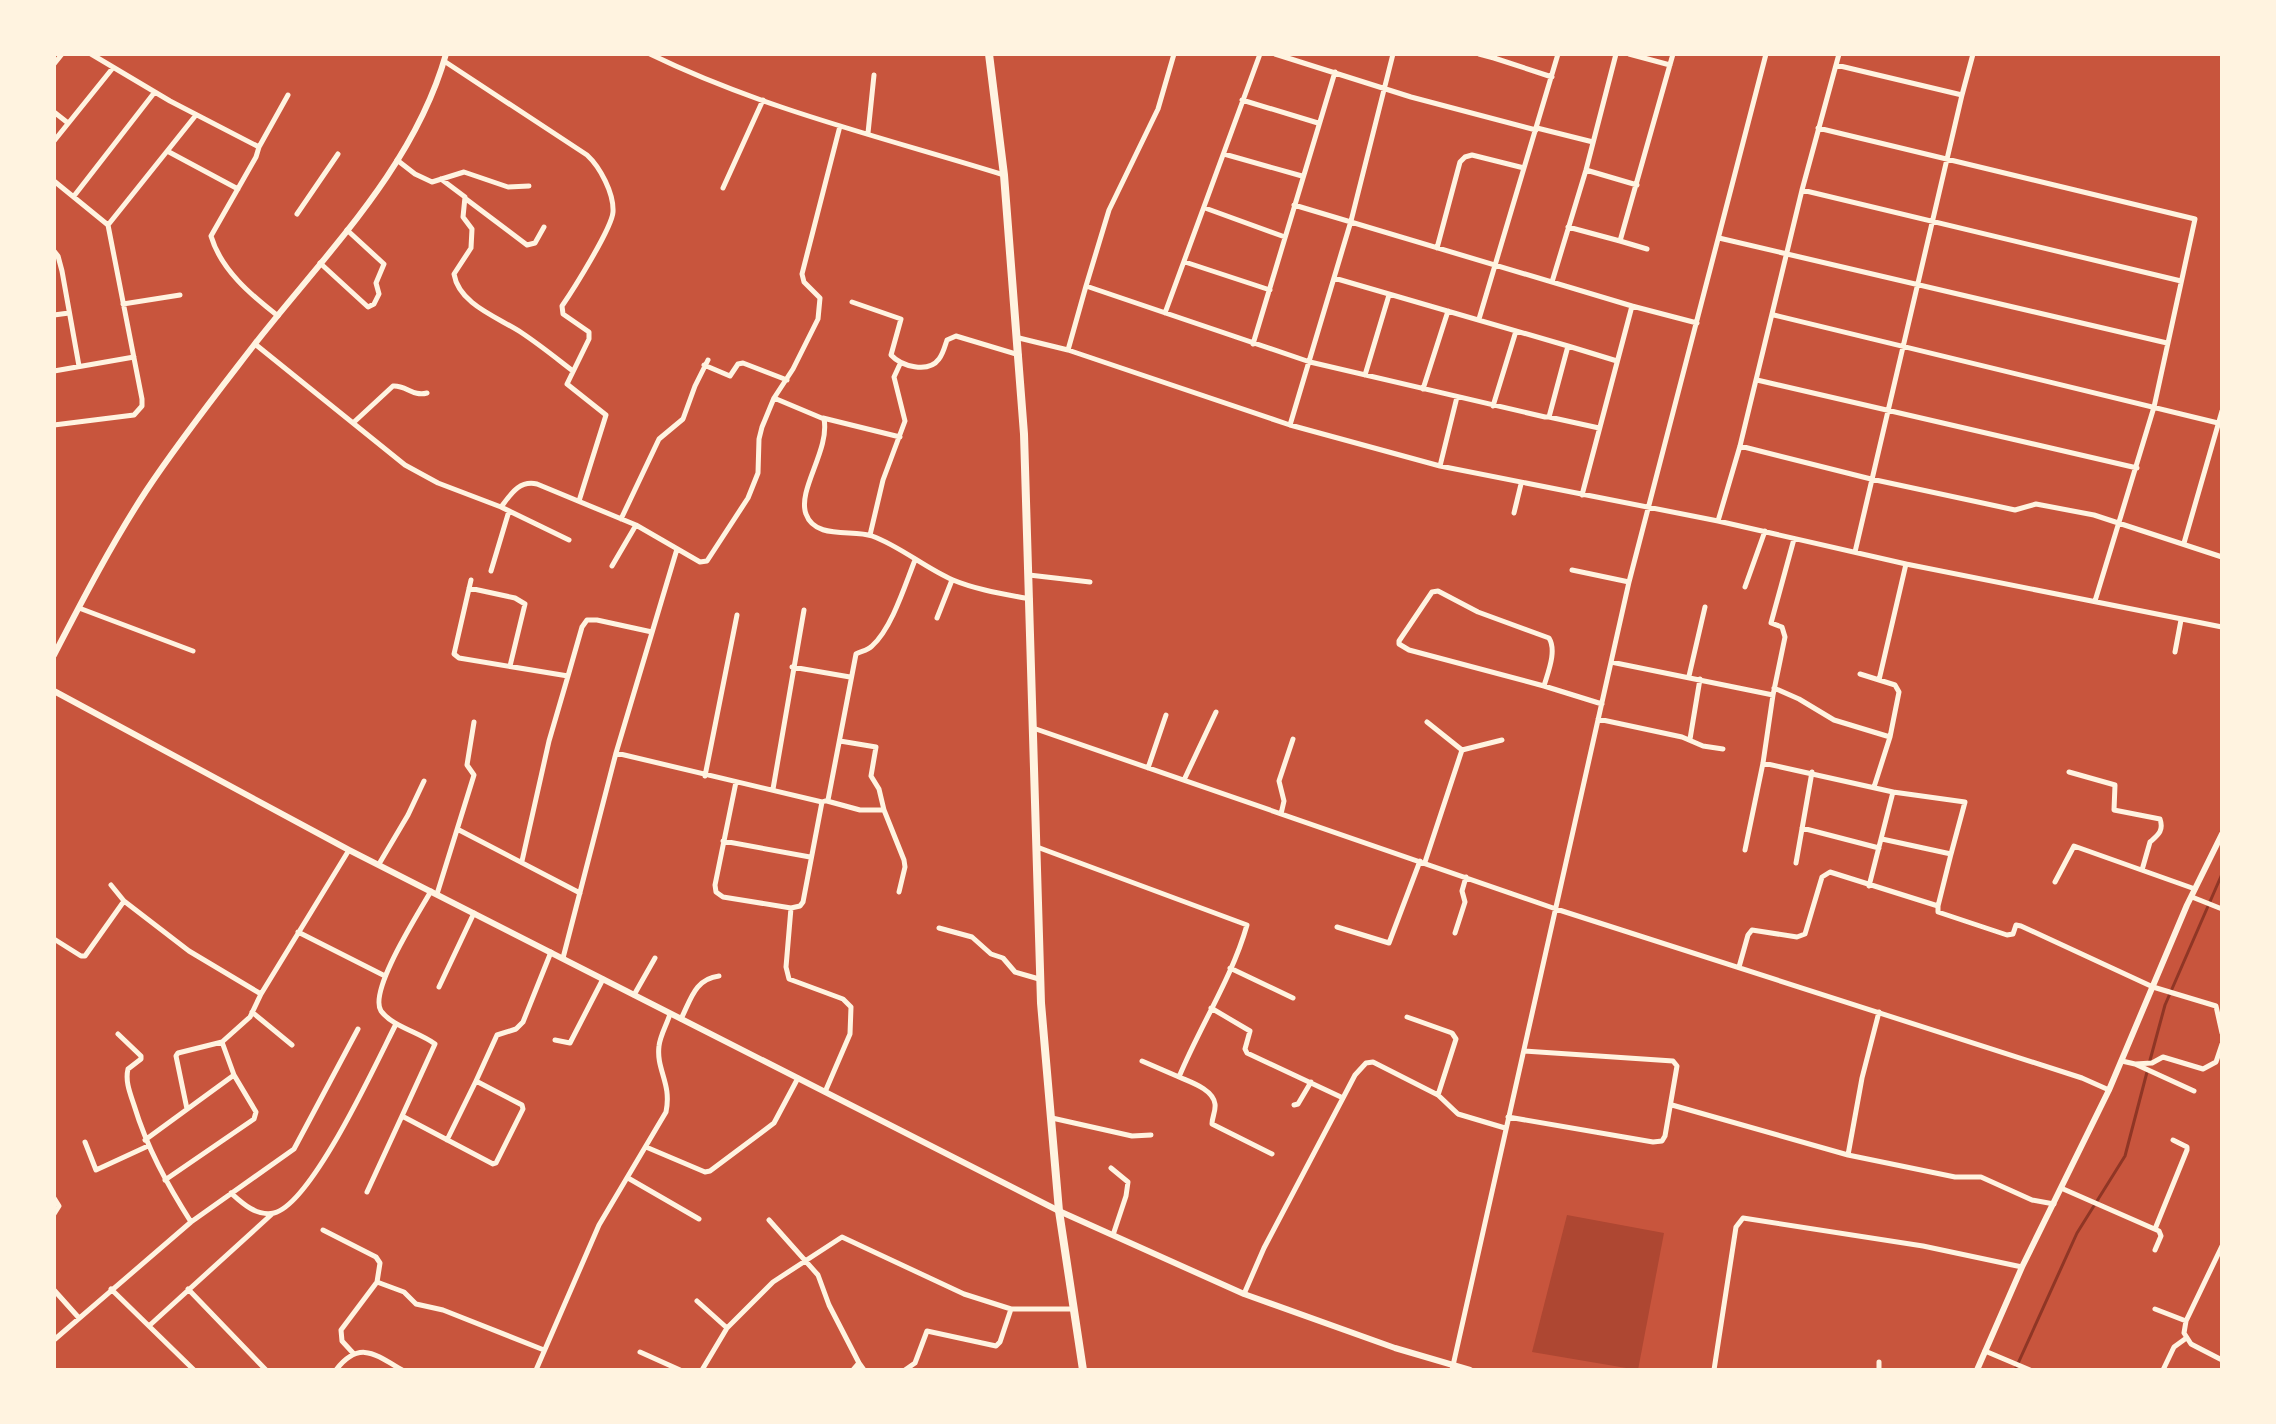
<svg xmlns="http://www.w3.org/2000/svg" width="2276" height="1424" font-family="'Roboto Condensed',sans-serif">
<rect width="100%" height="100%" fill="#c8553d"/>
<path fill="#ae4732" d="M1567,1215L1664,1233L1638,1370L1532,1352Z"/>
<g fill="none" stroke-linecap="round" stroke-linejoin="round">
<path stroke="#8f3625" stroke-width="3" d="M2149,1064L2165,1005L2222,874
M2015,1370L2077,1233L2125,1156L2147,1072"/>
<path stroke="#fff3e0" stroke-width="5" d="M91,54L170,101L259,147L256,157L211,236C221,270 251,295 278,316
M650,54C763,109 885,138 1004,175
M1174,54L1158,109L1109,210L1086,286L1310,362L1545,417H1549L1568,346L1617,361
M1275,54L1411,97L1536,130
M1479,54L1494,58
M1495,54L1494,58L1552,77
M1629,54L1670,65
M444,61L587,155C600,167 614,193 613,212C612,228 573,290 562,306L563,314L589,332V339L567,384L606,415L579,501
M54,64L62,54
M1836,65L1962,95L1855,552
M1962,95L1973,54
M1242,100L1318,123
M54,112L68,123
M1537,128L1593,142
M1818,128L2195,219L2154,407L2095,601
M868,133L874,75
M54,141L112,69
M259,147L288,95
M169,152L238,189
M1224,154L1302,176
M397,160L415,174L432,182L464,172L508,187L529,186
M1586,170L1637,185
M441,179L465,197L463,217L472,229L471,248L454,274C459,305 500,318 522,333C540,345 556,358 573,371
M54,181L108,225L142,399V406L134,415L54,425
M723,188L763,100
M1802,190L2181,281
M74,196L154,93
M466,199L527,245L535,243L544,227
M1294,205L1632,306
M1205,208L1285,237
M297,214L338,154
M108,225L196,115
M1568,227L1620,241
M1719,238L2167,343
M1437,248L1460,162L1465,157L1472,155L1524,168
M1647,249L1620,241L1673,54
M54,251L58,256L62,271L79,366
M1185,262L1270,290
M320,263L368,307L374,304L379,294L376,283L384,264L347,230
M1334,278L1568,346
M1552,282L1586,170L1616,54
M852,302L901,319L891,355C901,366 928,374 939,359C943,354 945,346 947,340L956,336L1019,355
M123,304L180,295
M1165,313L1260,54
M54,315L69,313
M1774,315L2218,423
M1479,319L1558,54
M1019,338L1068,350L1290,425L1440,466L1718,521L1906,564L2222,627
M255,344L405,465L438,483L501,507C511,494 519,480 537,484L636,525L700,562L707,561L748,498L758,473L759,439L762,427L774,398L793,369L818,319L820,298L804,282L802,274L840,126
M1253,344L1335,72
M1068,350L1086,286
M704,365L730,376L738,364L743,363L787,380
M54,371L134,357
M1365,375L1389,295
M1757,380L2137,468
M1423,389L1448,311
M774,398L824,419C830,450 797,490 806,514C815,540 853,529 872,536C900,546 925,568 953,580C977,590 1004,594 1030,599
M1493,406L1516,331
M1549,417L1599,428
M823,418L900,437
M353,423L393,386C406,385 413,397 427,393
M1290,425L1351,221L1393,54
M1740,446L1871,479L2015,510L2036,504L2094,515L2222,557
M1440,466L1457,397
M1582,495L1632,306L1697,323
M501,507L569,540
M1514,513L1521,484
M621,519L659,439L683,419L695,386L708,360
M1718,521L1740,446L1802,190L1839,54
M870,535L883,480L905,421L894,377L900,364
M2184,543L2222,411
M612,566L636,525
M1572,570L1629,582
M491,571L509,511
M1029,575L1090,582
M471,580L454,654L459,658L568,676L549,741L522,861
M1745,587L1765,531
M469,588L515,598L525,604L510,666
M1438,591L1478,612L1549,638C1557,651 1548,672 1544,686L1409,650L1399,644V641L1432,592Z
M79,608L193,651
M937,618L952,580
M2175,652L2181,620
M1611,662L1773,695L1785,637L1782,627L1771,623L1794,539
M792,667L850,677
M1860,674L1895,685L1899,692L1890,737L1874,787
M568,676L582,627L587,620H597L652,632
M1689,676L1705,607
M1879,680L1906,564
M1544,686L1602,704
M1774,688L1799,699L1834,720L1890,737
M1598,719L1682,737L1703,746L1723,749
M1427,722L1462,750
M1033,728L1556,909L2082,1078L2109,1090
M1690,739L1700,679
M840,741L876,747L871,776L879,789L884,810
M616,753L822,802L828,800L856,654C861,651 867,651 872,646C892,628 905,585 915,560
M1763,763L1893,792L1965,802L1951,854L1882,839
M1148,768L1166,715
M2069,772L2115,785L2114,810L2160,819C2164,831 2158,835 2150,842L2142,870
M705,776L737,615
M1184,780L1216,712
M736,782L715,885L716,892L723,897L791,908L800,906L803,902L822,802
M773,789L804,610
M827,801L860,810H884L904,860L905,867L899,892
M1281,814L1284,801L1279,781L1293,739
M1802,828L1879,848
M459,830L580,893
M723,841L810,857
M1037,847L1247,925C1232,978 1200,1026 1179,1077L1142,1061
M1745,850L1763,763L1773,695
M1425,862L1462,750L1502,740
M1796,863L1812,772
M379,864L408,815L424,781
M2055,882L2074,846L2195,889
M111,885L124,901L189,951L261,994
M1869,886L1893,792
M431,891C420,911 368,991 381,1011C393,1027 419,1032 435,1044L402,1116L493,1164L496,1163L523,1109L522,1105L476,1081L497,1035L516,1029L523,1022L551,952
M437,894L474,775L467,765L474,722
M2192,897L2222,909
M1938,906L1951,854
M791,908L786,967L789,979L843,999L851,1007L850,1034L825,1092
M1337,927L1389,943L1420,861
M939,928L972,937L991,954L1003,958L1015,972L1039,979
M298,932L385,976
M1455,933L1465,902L1462,891L1466,877
M54,939L81,956H85L124,901
M563,958L616,753L677,549
M1739,967L1748,935L1752,930L1797,937L1805,934L1822,877L1830,872L1938,906V912L2007,935L2013,934L2016,925L2021,926L2153,987L2216,1006L2222,1033
M1230,968L1293,998
M439,987L474,913
M634,995L655,958
M1211,1008L1250,1031L1245,1049L1247,1053L1343,1098
M252,1012L292,1045
M1407,1017L1452,1033L1456,1039L1438,1095
M681,1019C691,999 695,979 719,976
M118,1034L141,1056V1059L128,1069C125,1081 130,1093 134,1105C147,1148 167,1184 191,1222
M555,1040L570,1043L603,979
M2122,1061L2135,1064L2194,1091
M2135,1064L2152,1063L2163,1057L2203,1069L2216,1062L2222,1044
M1179,1077C1190,1082 1213,1089 1215,1104C1216,1111 1212,1117 1212,1124L1272,1154
M1294,1105L1298,1104L1311,1082
M1672,1105L1848,1155L1955,1177H1981L2032,1200L2054,1204
M187,1109L176,1056L178,1053L222,1042
M1508,1117L1653,1142L1662,1141L1665,1136L1677,1066L1673,1061L1524,1051
M1052,1118L1132,1136L1151,1135
M145,1140L234,1075L222,1042L250,1017L261,994L349,850
M447,1140L476,1081
M85,1142L96,1170L148,1146
M646,1147L705,1172L710,1171L774,1123L798,1078
M1848,1155L1862,1078L1879,1012
M1111,1168L1128,1182L1126,1196L1113,1235
M628,1178L699,1219
M165,1180L254,1119L256,1112L234,1075
M2061,1188L2159,1231L2161,1236L2155,1250
M367,1192L402,1116
M231,1193C242,1203 257,1217 274,1213C312,1204 377,1061 396,1024
M54,1198L59,1206L54,1214
M769,1220L818,1275L829,1305L859,1363L853,1370
M2155,1229L2187,1150V1147L2173,1140
M323,1230L376,1257L380,1263L377,1282L404,1292L416,1304L443,1310L544,1350
M2222,1246L2186,1321L2184,1333L2191,1344L2222,1360
M111,1289L194,1370
M188,1289L266,1370
M54,1290L79,1318
M1244,1294L1264,1248L1343,1098L1355,1075L1366,1063L1373,1062L1438,1095L1458,1114L1505,1128
M697,1301L727,1328
M2155,1309L2186,1321
M150,1325L272,1214
M54,1340L191,1222L294,1149L358,1029
M1985,1351L2030,1370
M640,1352L680,1370
M353,1353L342,1341L341,1330L377,1282
M859,1363L864,1370
M336,1370C359,1340 375,1354 402,1370
M536,1370L599,1225L666,1112C672,1083 656,1070 659,1046C660,1036 667,1024 670,1014
M702,1370L727,1328L773,1282L842,1237L964,1294L1011,1309H1073
M905,1370L915,1363L927,1331L996,1346L1000,1342L1011,1309
M1452,1370L1629,582L1766,54
M1714,1370L1736,1227L1743,1218L1923,1246L2022,1267
M1879,1370V1362
M2163,1370L2174,1347L2185,1339"/>
<path stroke="#fff3e0" stroke-width="6" d="M54,655C83,599 112,543 146,491C179,441 217,393 254,345C325,254 414,168 446,54
M54,691L349,850L1059,1211L1244,1294L1395,1348L1470,1370
M1977,1370L2022,1267L2109,1090L2187,905L2222,834"/>
<path stroke="#fff3e0" stroke-width="8" d="M989,54L1004,175L1024,434L1041,1003L1059,1211L1083,1370"/>
</g>
<rect width="2276" height="1424" fill="none" stroke="#fff3e0" stroke-width="112"/>
</svg>
